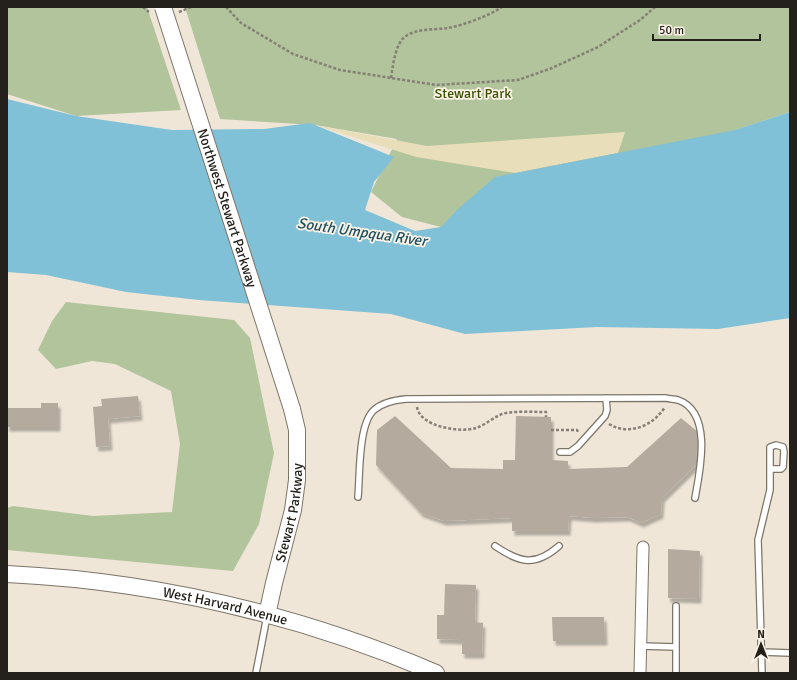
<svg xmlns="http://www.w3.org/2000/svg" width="797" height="680" font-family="Signika,sans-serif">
<defs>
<filter id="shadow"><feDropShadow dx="2.5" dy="4.5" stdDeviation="1" flood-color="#0004"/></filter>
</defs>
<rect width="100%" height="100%" fill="#efe6d8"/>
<path fill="#b1c49b" d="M7,7H147L181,110L76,116L7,94Z
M185,7H790V112L441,227L402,217L371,192L397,139L315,125L220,119Z
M66,302L234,320L250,338L274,453L259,524L233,571L7,550V508L13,506L93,516L172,512L180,444L171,391L115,364L92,361L56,369L38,350L52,321Z"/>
<path fill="#e8deb9" d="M315,125L427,146L625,132L618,153L515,173L416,157Z"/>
<path fill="#81c1d7" d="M7,99L76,116L172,130L264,129L310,123L394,157L374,182L365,210L415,231L441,227L458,209L495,177L735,130L790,112V318L718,329L597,327L465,334L391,314L199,300L126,292L46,275L7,272Z"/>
<path fill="#b4aa9e" filter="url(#shadow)" d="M138,396L140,416L108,419L110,446L96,447L93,407L102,406L101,399Z
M41,403H58V427H7V408H41Z
M395,416L451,468L503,469V460H515L516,416L551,417V460L568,461V469L627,467L681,418L698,432L697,464L662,498L661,514L641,523L628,517L594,518L569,516L568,531H512V518L444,521L421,513L376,465L377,430Z
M668,549L700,551L699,599L668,598Z
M445,584L476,585L475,622L483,623L482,654H462V640L437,639V615H444Z
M552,617H604L605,641H553Z"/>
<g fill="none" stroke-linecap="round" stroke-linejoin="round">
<g stroke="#7c7569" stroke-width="8">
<path id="lane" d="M560,452H570L578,446L605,416L607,410L606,398
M358,497C360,476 358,424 374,410C383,402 394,400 406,399L666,398C669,399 674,399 678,400C713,412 700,471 695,498
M495,546C520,563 535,567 559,546
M641,646L676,647
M762,652L790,653
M256,673L267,616
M676,673V606
M762,673L758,540L770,490V447L776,445L783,447L784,452L783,467L781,469H770"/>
</g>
<g stroke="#7c7569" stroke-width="13">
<path id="street" d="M640,673L643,547"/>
</g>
<g stroke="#7c7569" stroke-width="18">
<g id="secondary">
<path id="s1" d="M7,574C155,581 300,615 436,673"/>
<path id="s2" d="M267,615L274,583L293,510L297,480V430L292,409"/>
</g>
</g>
<path stroke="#857f76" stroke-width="2.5" stroke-dasharray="3 2" stroke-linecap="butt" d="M143,7L149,12
M226,7L241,23L293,54L340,70L436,85L518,80L552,68L598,47L640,20L655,7
M179,12L191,7
M391,78C393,66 395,43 406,36C418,28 435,30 448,28C464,25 488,16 502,7
M417,407C420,427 461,433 476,428C486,425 497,414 506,413C519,411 533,412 546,412V417
M609,424C629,436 653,426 665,407
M551,430H577L578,432"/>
<use href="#lane" stroke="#fff" stroke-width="5.5"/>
<use href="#street" stroke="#fff" stroke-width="11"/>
<use href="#secondary" stroke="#fff" stroke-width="16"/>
<g stroke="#7c7569" stroke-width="18" stroke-linecap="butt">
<g id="secondary-bridge">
<path id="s3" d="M163,7L292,409"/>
</g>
</g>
<use href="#secondary-bridge" stroke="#fff" stroke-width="16"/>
</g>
<g text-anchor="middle" stroke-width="3.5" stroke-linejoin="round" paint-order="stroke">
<g font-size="14" fill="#385102" stroke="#fcf3e6">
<text x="473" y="98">Stewart Park</text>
</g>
<g font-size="14" fill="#24211c" stroke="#fcf3e6">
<text dy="5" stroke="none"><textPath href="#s3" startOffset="211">Northwest Stewart Parkway</textPath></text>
<text dy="5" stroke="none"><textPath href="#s2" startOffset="105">Stewart Parkway</textPath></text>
<text dy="5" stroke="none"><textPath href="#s1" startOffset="221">West Harvard Avenue</textPath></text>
</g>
<g font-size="15" font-style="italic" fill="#1d5262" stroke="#fcf3e6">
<text transform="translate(362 232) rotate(8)" y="5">South Umpqua River</text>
</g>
</g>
<rect width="797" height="680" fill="none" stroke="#24211c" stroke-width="16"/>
<g transform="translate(761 644)" stroke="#fcf3e6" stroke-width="3" paint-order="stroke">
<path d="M0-3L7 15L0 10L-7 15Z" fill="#24211c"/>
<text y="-6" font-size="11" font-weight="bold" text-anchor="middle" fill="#24211c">N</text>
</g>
<path d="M653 34v6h107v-6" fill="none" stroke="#24211c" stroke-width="2"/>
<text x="659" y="34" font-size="12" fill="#24211c" stroke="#fcf3e6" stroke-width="3" paint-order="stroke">50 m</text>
</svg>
